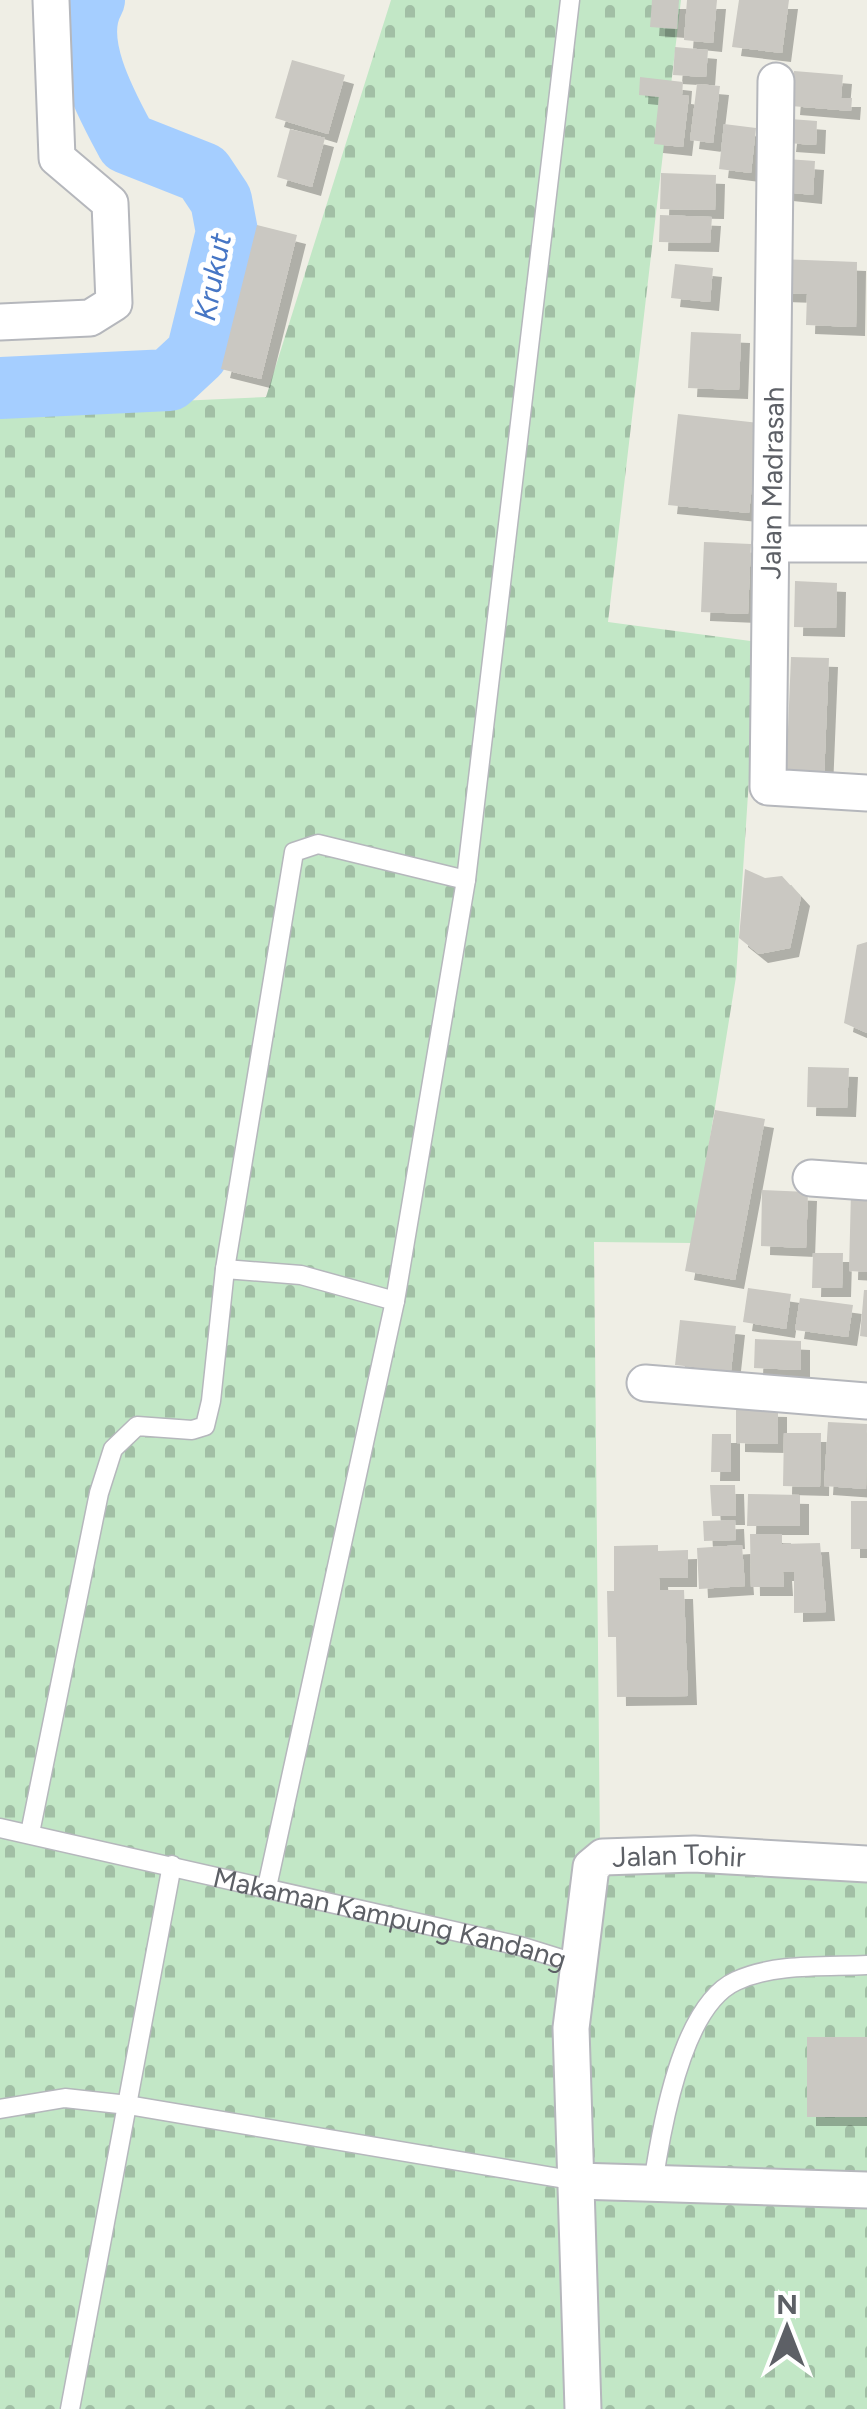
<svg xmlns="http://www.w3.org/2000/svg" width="867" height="2409" font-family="Figtree,sans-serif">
<defs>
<pattern id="cemetery-stones" width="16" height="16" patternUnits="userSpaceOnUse" patternTransform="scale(2.5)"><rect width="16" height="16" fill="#c2e7c6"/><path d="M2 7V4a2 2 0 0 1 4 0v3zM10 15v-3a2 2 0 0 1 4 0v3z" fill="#a1bfa5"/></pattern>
<filter id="shadow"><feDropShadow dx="9" dy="9" stdDeviation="0" flood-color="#0004"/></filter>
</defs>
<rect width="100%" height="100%" fill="#efeee5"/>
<path fill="url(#cemetery-stones)" d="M391,0H681L608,622L758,642L736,977L693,1243L594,1242L600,1851L867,1866V2409H0V409L266,397Z"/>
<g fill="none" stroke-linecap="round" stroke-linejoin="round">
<path stroke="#a5ceff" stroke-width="62" d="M0,388L169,380L197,354L227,232L221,200L203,173L127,143C107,106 70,41 94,0"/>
</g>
<path fill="#cac8c2" filter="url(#shadow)" d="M652,0H679L677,29L650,27Z
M687,0H717L713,43L684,40Z
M739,0H789L782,53L732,47Z
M675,47L708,50L706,77L673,75Z
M292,60L345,75L328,134L275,118Z
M794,71L843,75L841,98H852L851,111L791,106Z
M640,77L683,82L682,95L689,96L683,147L654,144L659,97L639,95Z
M697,84L720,86L713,143L690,140Z
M790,119L817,121L816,145L787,143Z
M724,124L756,128L751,173L719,169Z
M290,129L325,138L312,187L277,177Z
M787,159L815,161L813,195L784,192Z
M661,173L716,175L715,210L660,209Z
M660,215L712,217L710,243L659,242Z
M257,225L297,235L261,379L221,369Z
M779,259L857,262L856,327L806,325L807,294L778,293Z
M675,264L713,268L710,302L671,298Z
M691,332L741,334L739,390L688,388Z
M678,414L759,423L749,513L668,505Z
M704,542L751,544L748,614L701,612Z
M795,581L837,583L836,628L794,627Z
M791,657L829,658L824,779L786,778Z
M745,869L765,878L782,876L801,897L790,948L759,954L739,938Z
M867,942V1033L844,1023L857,945Z
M808,1067L849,1068L847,1108L807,1107Z
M715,1110L765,1119L735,1280L685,1271Z
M762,1190L808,1192L806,1248L761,1246Z
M851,1192L867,1193V1272L849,1271Z
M813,1253H843L842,1288H812Z
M748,1288L791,1294L786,1329L743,1322Z
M864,1290H867V1337L860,1336Z
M800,1298L853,1305L848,1337L795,1330Z
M680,1320L736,1326L731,1371L675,1365Z
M755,1339L801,1341V1370L754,1368Z
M736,1407L778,1408V1444L736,1443Z
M828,1422L867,1424L866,1489L824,1486Z
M784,1433H821L820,1487L783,1486Z
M712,1434H731V1472H711Z
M710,1485H735L736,1516H712Z
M748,1494L800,1495V1526H747Z
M851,1501H867V1549H851Z
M735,1520L736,1540L704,1541L703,1521Z
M750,1534H782V1544L820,1543L826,1612L794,1613V1572H783L784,1587H751Z
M658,1545V1551L688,1550V1578H659L660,1590H684L688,1696L617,1697L616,1637H608L607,1591H614V1546Z
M742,1545L745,1586L699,1589L697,1548Z
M807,2037H867V2117H807Z"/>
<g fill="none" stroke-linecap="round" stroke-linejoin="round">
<g stroke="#b5b7bc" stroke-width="21">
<g id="service">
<path d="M225,1269L294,852L318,844L466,880"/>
<path id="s1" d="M0,1828L520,1946L581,1965"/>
<path d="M30,1833L99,1493L113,1449L137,1426L192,1430L205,1426L211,1401L225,1269L301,1275L395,1301"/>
<path d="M267,1887L395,1301L466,880L570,0"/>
<path d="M0,2109L65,2098L128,2105L577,2181"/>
<path d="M653,2184C661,2130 681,2006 736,1981C775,1963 825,1967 867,1965"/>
<path d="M70,2409L172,1865"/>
</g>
</g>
<g stroke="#b5b7bc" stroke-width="39">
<g id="minor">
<path d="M776,81L768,787L867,793"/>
<path d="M0,322L90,318L114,303L110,203L57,158L51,0"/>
<path d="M771,544H867"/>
<path d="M811,1178L867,1182"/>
<path d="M645,1383L867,1401"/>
<path d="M577,2181L867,2190"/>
<path id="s2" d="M583,2409L571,2028L591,1867L603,1857L694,1854L867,1864"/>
</g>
</g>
<use href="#service" stroke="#fff" stroke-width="18"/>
<use href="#minor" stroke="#fff" stroke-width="35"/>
</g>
<g text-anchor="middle" stroke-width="10" stroke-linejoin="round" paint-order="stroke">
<g font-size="28" fill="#5d6066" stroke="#fff">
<text transform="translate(772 483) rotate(-89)" y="10">Jalan Madrasah</text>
<text dy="10" stroke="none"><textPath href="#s2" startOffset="635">Jalan Tohir</textPath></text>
<text dy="10" stroke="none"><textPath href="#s1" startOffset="400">Makaman Kampung Kandang</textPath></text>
</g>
<g font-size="30" font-style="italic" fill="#4676c5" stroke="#fff">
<text transform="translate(213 277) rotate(-79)" y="10">Krukut</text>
</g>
</g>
<g transform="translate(787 2329)" stroke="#ffffff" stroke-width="8" paint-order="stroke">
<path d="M0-8L18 38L0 25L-18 38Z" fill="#5d6066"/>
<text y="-15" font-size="28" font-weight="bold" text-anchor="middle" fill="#5d6066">N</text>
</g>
</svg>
